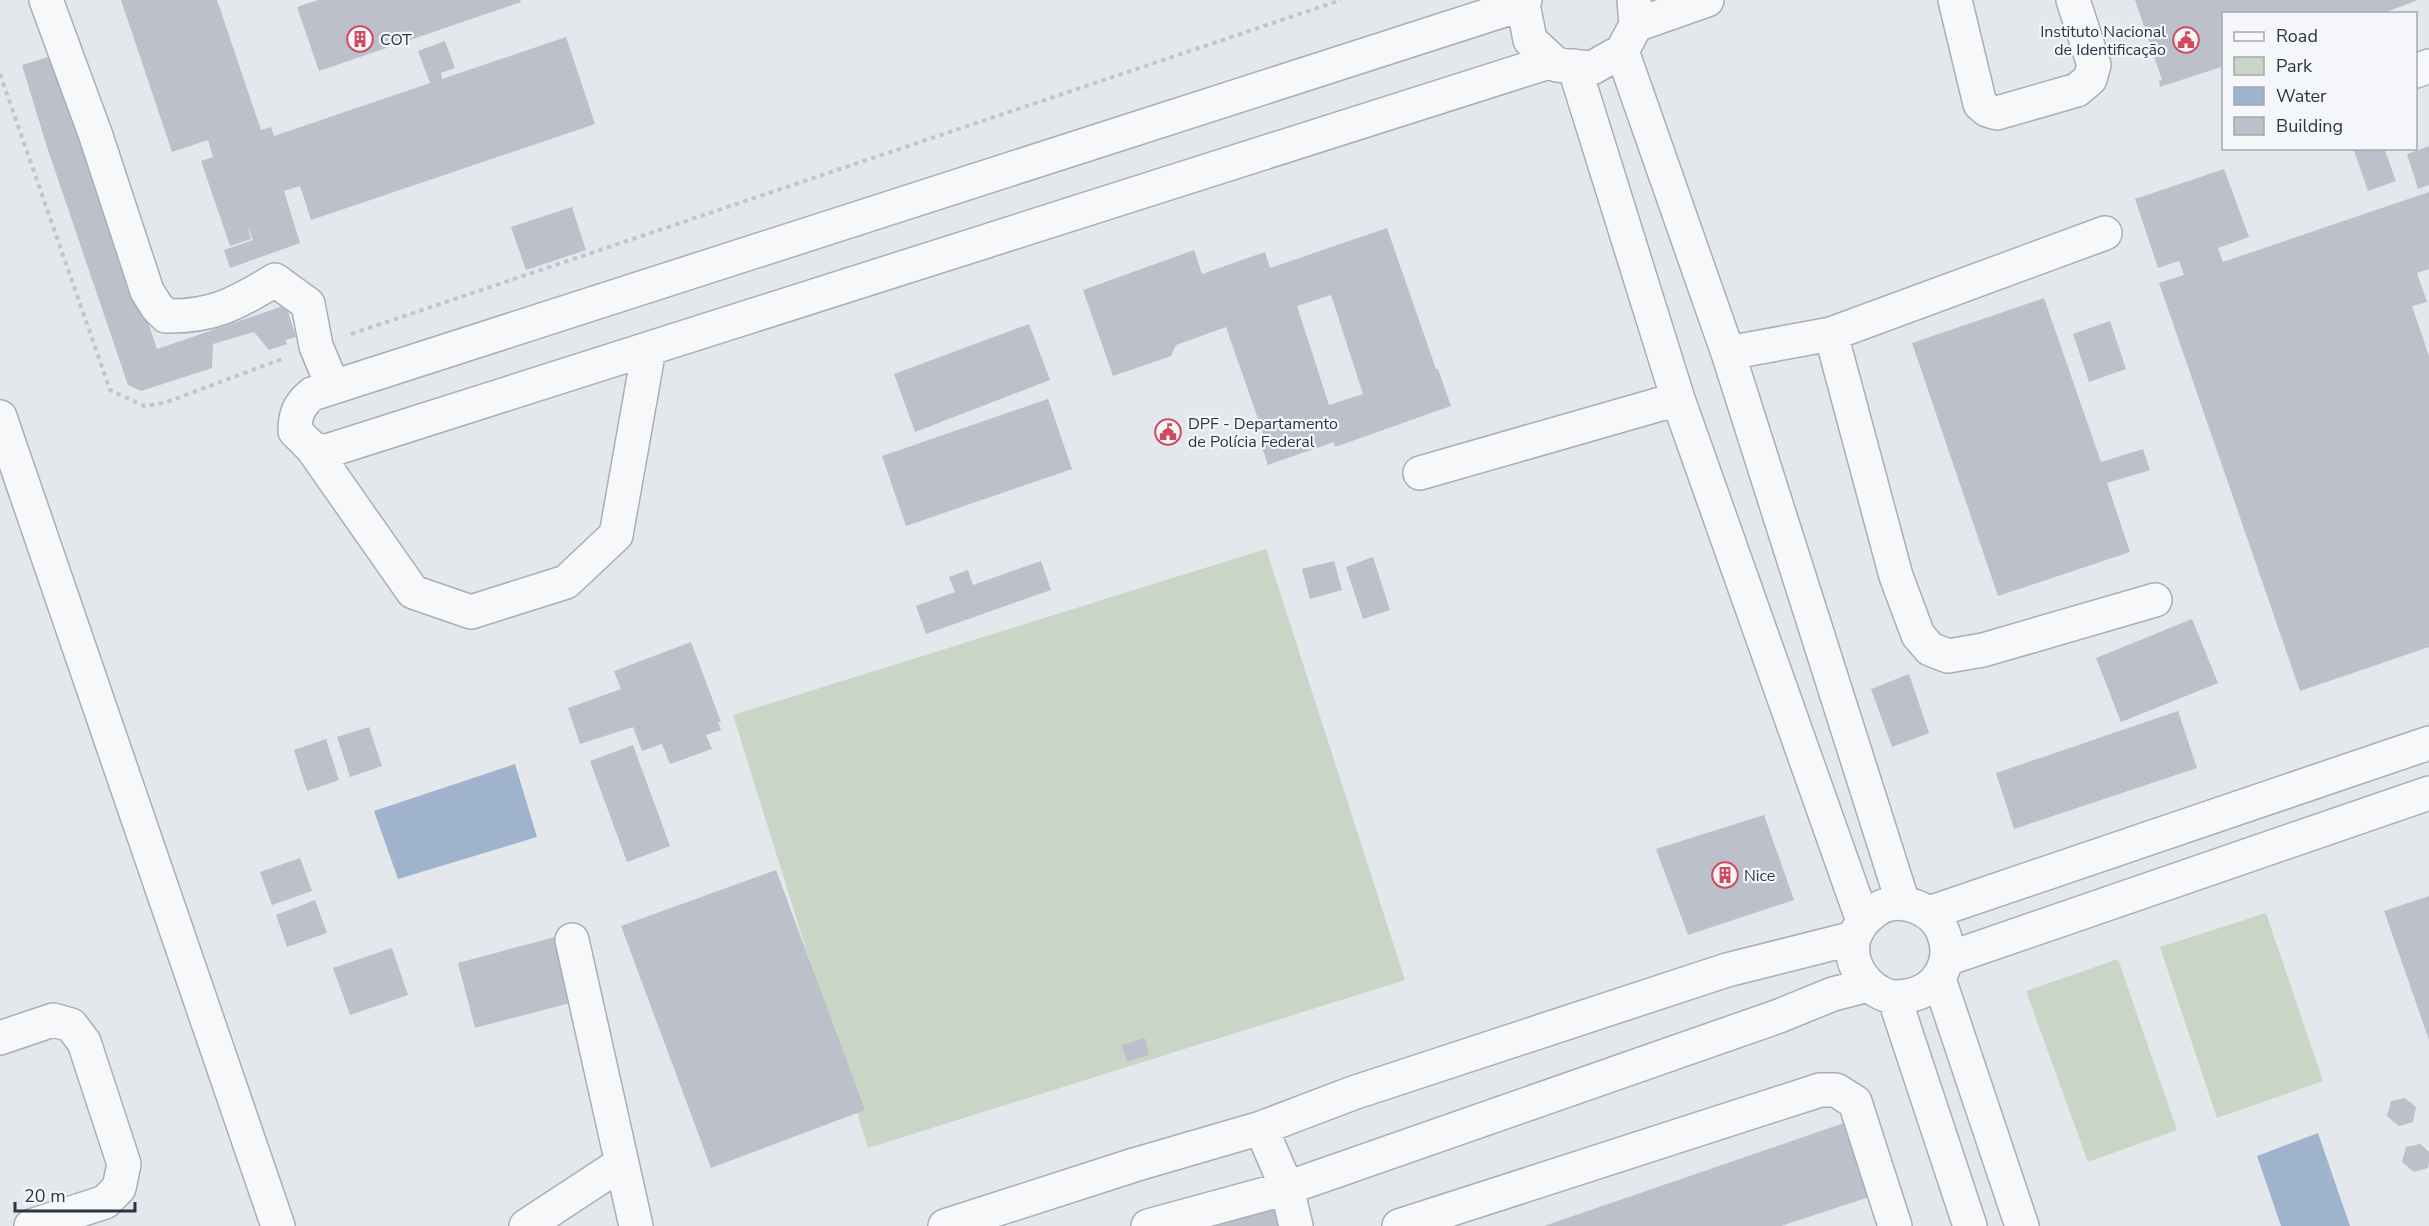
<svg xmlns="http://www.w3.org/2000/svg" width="2429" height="1226" font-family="'Nunito Sans',sans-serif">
<rect width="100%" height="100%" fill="#e4e7ec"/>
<path fill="#c9d6c5" d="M1266,549L1405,980L868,1148L733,715Z
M2266,913L2323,1081L2217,1118L2160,947Z
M2118,959L2177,1130L2088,1162L2026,991Z"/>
<path fill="#9fb4cc" d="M515,764L537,837L398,879L374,811Z
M2318,1133L2350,1226H2281L2257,1156Z"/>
<path fill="#bbc0ca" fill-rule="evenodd" d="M121,0H217L261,130L271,127L274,136L430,83L418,51L445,41L455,68L441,73L442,79L566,37L595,124L311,220L300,186L284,191L300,243L230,268L224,250L253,240L247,225L251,239L230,246L201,161L213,157L208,140L172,152Z
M318,0H520L521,2L319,71L297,7Z
M2135,0H2418L2381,14H2224V66L2160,87L2159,81L2162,80Z
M58,54L157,349L286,305L296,337L285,340L287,344L269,350L254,332L213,344L212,368L141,391L128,385L46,144L22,65Z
M2429,146V185L2418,189L2407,154Z
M2353,148H2384L2396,181L2368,191Z
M2224,169L2249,237L2218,248L2223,262L2429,192V269L2417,273L2427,302L2412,306L2429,356V647L2300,691L2159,283L2184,275L2179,261L2158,268L2135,199Z
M572,207L586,250L526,270L511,227Z
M1387,228L1436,369H1438L1451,406L1335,447L1334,442L1268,465L1260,441L1265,439L1226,327L1176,345L1171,356L1113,376L1083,290L1194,250L1202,274L1265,252L1270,268ZM1331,295L1363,394L1329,405L1297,306Z
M2044,298L2101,462L2143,449L2150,470L2107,483L2130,552L1998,596L1912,343Z
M2110,321L2126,369L2089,382L2073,334Z
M1029,324L1050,380L915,432L894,374Z
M1048,399L1072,469L906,526L882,456Z
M1373,557L1390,610L1363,619L1346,567Z
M1041,561L1051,590L926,634L916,606L955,592L949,577L968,570L973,585Z
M1334,561L1342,590L1310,599L1302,569Z
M2192,619L2218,683L2121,722L2096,658Z
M691,642L721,722H718L721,730L706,735L712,749L670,764L662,744L642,751L633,727L580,744L568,708L621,689L614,671Z
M1909,674L1929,733L1892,747L1871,689Z
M2178,711L2197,768L2014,829L1996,773Z
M369,727L382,766L350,777L337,737Z
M326,739L339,780L307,791L294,750Z
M633,745L670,846L627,862L590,761Z
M1764,815L1794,900L1688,935L1656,849Z
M300,858L312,891L272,905L260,872Z
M776,870L865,1110L711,1168L621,926Z
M2429,896V1040L2384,911Z
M315,900L327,933L287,947L276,915Z
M555,937L570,1003L475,1028L458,963Z
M392,948L408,995L350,1015L333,968Z
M1145,1038L1149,1055L1127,1062L1122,1045Z
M2405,1098L2416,1107L2413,1122L2399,1126L2387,1116L2391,1101Z
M1844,1123L1869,1197L1781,1226H1544Z
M2420,1144L2429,1152V1162L2428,1168L2414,1172L2402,1162L2406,1147Z
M1276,1203L1284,1226H1212Z"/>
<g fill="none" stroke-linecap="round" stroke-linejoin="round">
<g stroke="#a9aeb7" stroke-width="36">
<path id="minor" d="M46,0L96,136L147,291L157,307L166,316C212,317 236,304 275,280L308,304L316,346L333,387
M1525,0L1523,4L1530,40L1557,65L1592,68L1622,51L1636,25L1634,0
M1955,0L1980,104L1987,110L1997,113L2077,90L2090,79L2094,65L2073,0
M1523,4L312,394C299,405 295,414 295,431L312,448L324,452L1552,61
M1636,25L1707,0
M1622,51L1728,353L1903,903
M1574,66L1678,399L1863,921C1860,926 1856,932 1854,938C1847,964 1867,991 1892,997C1897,998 1902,996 1906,996C1938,992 1955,961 1943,932C1934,909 1903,897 1881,907C1875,910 1868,917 1863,921
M2416,71L2429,66
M1831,334L1896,576L1918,635L1930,649L1948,656L1983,650L2155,600
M1728,353L1831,334L2105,233
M0,417L278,1226
M312,448L413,592L471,612L566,582L616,535L649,349
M1420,473L1678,399
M1929,913L2429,743
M572,940L636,1226
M1947,959L2429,793
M1939,979L2022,1226
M1894,997L1970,1226
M0,1038L53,1020L71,1025L84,1042L124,1164L119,1188L105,1202L31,1226
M1261,1128L1287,1188L1296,1226
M526,1226L622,1163
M945,1226L1134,1165L1261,1128L1353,1093L1727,970L1854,938
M1148,1226L1287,1188L1779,1016L1833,994L1868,985
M1399,1226L1820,1090H1836L1855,1102L1895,1226"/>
</g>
<path stroke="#c2c5cb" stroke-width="4" stroke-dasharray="4.5 4.5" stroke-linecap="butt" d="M0,74L110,390L144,406L164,403L282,359
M351,334L1341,0"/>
<use href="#minor" stroke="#f7f8fa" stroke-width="33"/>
</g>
<defs>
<g id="building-ring" transform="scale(1.35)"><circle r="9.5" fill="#f4f6f9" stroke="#d1495b" stroke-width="1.5"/><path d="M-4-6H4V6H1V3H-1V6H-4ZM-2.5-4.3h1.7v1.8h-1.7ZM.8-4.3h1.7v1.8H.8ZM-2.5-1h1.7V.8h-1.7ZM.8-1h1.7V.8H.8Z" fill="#d1495b"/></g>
<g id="civic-ring" transform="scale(1.35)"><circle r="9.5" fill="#f4f6f9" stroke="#d1495b" stroke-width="1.5"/><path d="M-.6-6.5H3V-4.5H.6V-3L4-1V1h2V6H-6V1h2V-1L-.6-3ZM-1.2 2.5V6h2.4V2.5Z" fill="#d1495b"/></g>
</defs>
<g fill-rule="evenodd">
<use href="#building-ring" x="360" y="39"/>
<use href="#civic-ring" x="2186" y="40"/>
<use href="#civic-ring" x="1168" y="432"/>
<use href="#building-ring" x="1725" y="875"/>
</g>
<g text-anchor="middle" stroke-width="4.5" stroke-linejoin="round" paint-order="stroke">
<g font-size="16" fill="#2b3445" stroke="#f4f6f9" text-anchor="start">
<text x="2166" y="37" text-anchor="end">Instituto Nacional<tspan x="2166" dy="18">de Identificação</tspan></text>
<text x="380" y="45">COT</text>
<text x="1188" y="429">DPF - Departamento<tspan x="1188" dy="18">de Polícia Federal</tspan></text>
<text x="1744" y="881">Nice</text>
</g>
</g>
<rect x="2222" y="12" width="195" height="138" fill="#f4f6f9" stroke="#a4a8b1" stroke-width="1.5"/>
<rect x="2234" y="32" width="30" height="9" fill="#f7f8fa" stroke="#a4a8b1" stroke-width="1.5"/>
<text x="2276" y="42" font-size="18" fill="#2b3445">Road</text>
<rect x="2234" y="57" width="30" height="18" fill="#c9d6c5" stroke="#a4a8b1" stroke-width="1.5"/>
<text x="2276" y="72" font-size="18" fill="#2b3445">Park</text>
<rect x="2234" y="87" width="30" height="18" fill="#9fb4cc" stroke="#a4a8b1" stroke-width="1.5"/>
<text x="2276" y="102" font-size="18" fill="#2b3445">Water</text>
<rect x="2234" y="117" width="30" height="18" fill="#bbc0ca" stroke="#a4a8b1" stroke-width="1.5"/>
<text x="2276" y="132" font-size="18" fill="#2b3445">Building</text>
<path d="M15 1202v9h120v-9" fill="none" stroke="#2b3445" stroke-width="3"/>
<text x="24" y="1202" font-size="18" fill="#2b3445" stroke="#f4f6f9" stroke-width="4.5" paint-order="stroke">20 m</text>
</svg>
